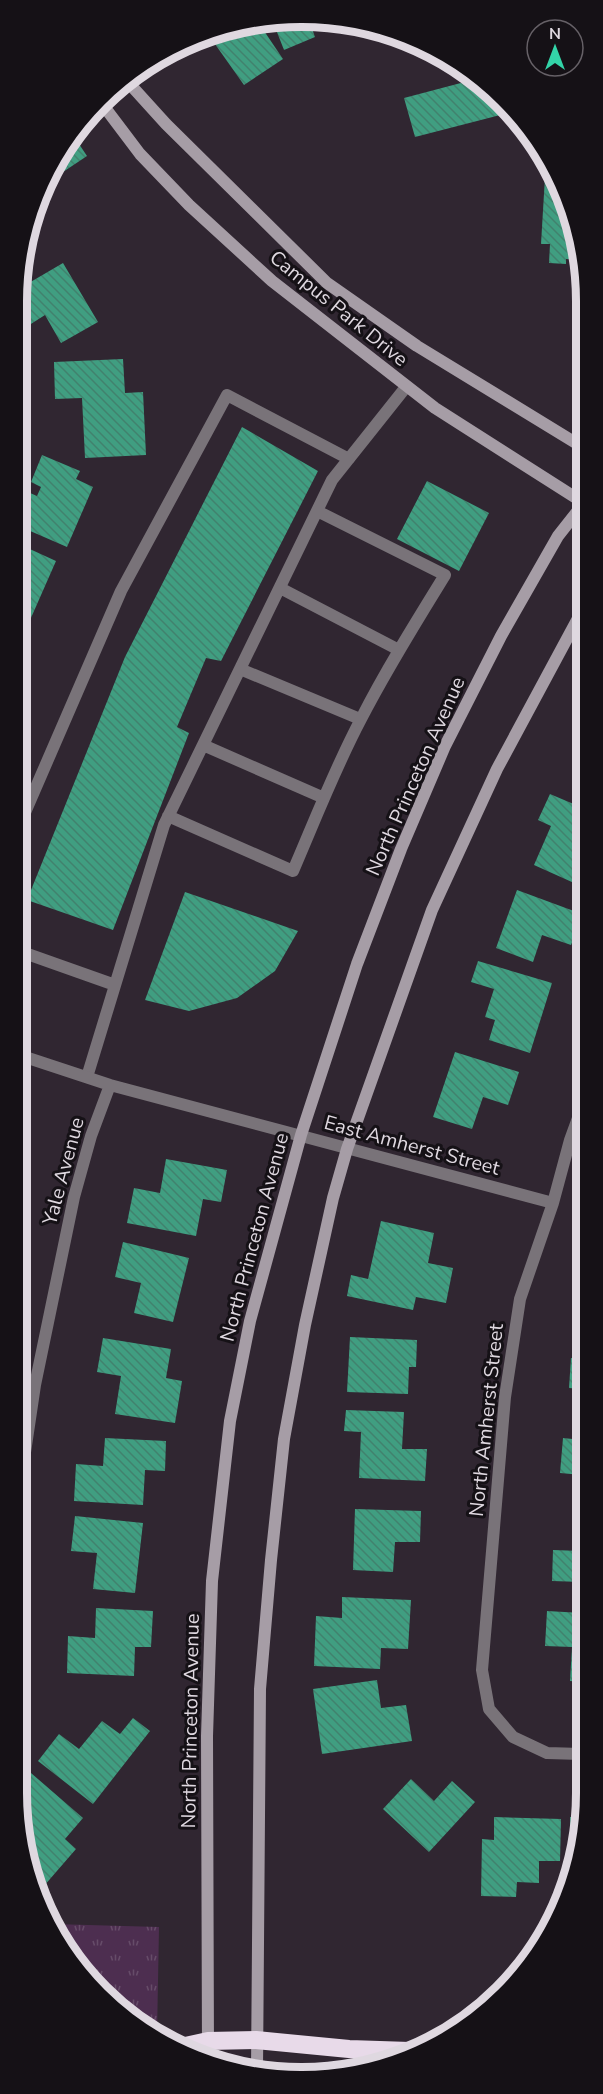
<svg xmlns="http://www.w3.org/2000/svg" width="603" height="2094" font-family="'Nunito Sans',sans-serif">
<defs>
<pattern id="grass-tufts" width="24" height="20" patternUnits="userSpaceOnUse" patternTransform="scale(1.5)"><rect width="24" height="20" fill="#4d2e50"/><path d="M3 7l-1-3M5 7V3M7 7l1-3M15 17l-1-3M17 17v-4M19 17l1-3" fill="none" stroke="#664c69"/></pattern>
<pattern id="building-back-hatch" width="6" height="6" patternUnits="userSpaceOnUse" patternTransform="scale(1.5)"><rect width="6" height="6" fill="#409e81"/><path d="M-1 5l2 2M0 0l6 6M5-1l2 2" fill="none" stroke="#41826e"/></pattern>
</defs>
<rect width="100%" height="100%" fill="#302631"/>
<path fill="url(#grass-tufts)" d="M52,1924L159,1927L157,2034L87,1981Z"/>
<path fill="url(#building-back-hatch)" d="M246,22H258L283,59L244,85L210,37Z
M273,22H321L311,26L315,37L284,50Z
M476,79L503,100L512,112L415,137L404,98Z
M73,135L87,156L48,182L64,143Z
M546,160L557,176L583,260L566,259V264L549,263L550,244H541Z
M63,263L98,322L61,343L45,315L23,329L22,287Z
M123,359L125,393L143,392L146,455L85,458L82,398L55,399L54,362Z
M242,427L318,471L221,661L206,658L177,727L189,733L113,930L27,900L125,657Z
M42,455L80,471L76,479L93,487L67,547L21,527V489L37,496L41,487L31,482Z
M427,481L489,513L459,571L397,539Z
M21,545L56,561L27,627L21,624Z
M583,752V773L573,766Z
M550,794L583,808V887L534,865L551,826L538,820Z
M517,890L582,914L571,945L542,935L533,962L496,948Z
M185,892L298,931L275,971L237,998L189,1011L145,1000Z
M478,961L552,983L530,1053L489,1040L495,1020L485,1017L494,989L471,982Z
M455,1052L519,1072L508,1105L483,1097L472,1129L433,1117Z
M166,1159L227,1170L221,1202L203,1199L196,1236L127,1223L134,1188L160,1193Z
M381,1221L434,1233L428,1263L453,1268L446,1303L416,1297L413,1310L347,1296L351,1275L368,1279Z
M123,1242L189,1258L173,1322L134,1313L141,1283L115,1277Z
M350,1337L417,1340L416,1367H409L408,1394L347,1392Z
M103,1338L171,1349L166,1378L182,1381L175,1423L115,1414L121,1376L97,1372Z
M571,1358L582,1359V1389L569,1388Z
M346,1410L404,1412L402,1449H427L425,1481L359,1478L361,1432L344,1431Z
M105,1438L166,1441L165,1471L145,1470L143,1505L74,1501L76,1464L103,1466Z
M563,1438L582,1440V1475L560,1473Z
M355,1509L421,1511L420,1542H395L393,1572L353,1570Z
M75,1516L143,1523L135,1593L93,1589L97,1553L71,1551Z
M553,1550L582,1551V1582L552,1581Z
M342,1597L411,1600L408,1649L381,1648L380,1669L314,1666L316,1616L342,1618Z
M96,1608L153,1611L151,1647H135L134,1676L67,1673L68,1636L95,1638Z
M547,1611L582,1613L581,1682L570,1681L572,1647L545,1646Z
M377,1680L381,1708L406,1705L412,1741L322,1754L313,1689Z
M133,1718L150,1731L93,1804L38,1761L59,1734L79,1749L102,1721L120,1734Z
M31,1773L83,1818L65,1839L76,1849L37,1894L22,1822L26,1817L20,1812L16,1792L17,1789Z
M411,1779L434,1801L452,1781L475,1802L429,1852L383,1809Z
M494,1817L561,1819L560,1861H539V1883L517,1882L516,1897L481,1896L482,1839L494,1840Z
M570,1817H581V1848L571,1875Z"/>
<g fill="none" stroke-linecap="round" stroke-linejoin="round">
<path stroke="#797379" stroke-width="12" d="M280,588L399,650
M240,669L360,719
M203,745L324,798
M168,816L293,871C315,820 335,768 361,719C386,670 416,622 445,575L317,511
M20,824L121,591L227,395L349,459
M19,951L115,985
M87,1077L164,825L332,480L406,387"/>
<path stroke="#797379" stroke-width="12" d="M19,1055L110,1085L553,1203
M17,1517L21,1479L35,1385L74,1197L91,1136L110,1085
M581,1754L547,1753L513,1737L489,1709L482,1670L505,1397L520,1299L553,1203L570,1140L582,1107"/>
<path stroke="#a69da6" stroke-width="12" d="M127,81L166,124L327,283L417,346L584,448
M103,105L140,154L189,205L272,281L435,408L584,503
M208,2057L207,1736L212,1581L230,1421L250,1321L301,1135L357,964L401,849L445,746L501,636L558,536L584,503
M257,2070L260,1689L271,1560L284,1439L305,1325L333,1198L347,1149L432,910L497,769L583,609"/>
<path stroke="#e8dae9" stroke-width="18" d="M176,2048L208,2041L256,2040L349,2049L410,2051"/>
</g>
<g text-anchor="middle" stroke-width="6" stroke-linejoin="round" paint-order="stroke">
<g font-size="20" fill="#dfd8e0" stroke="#151116">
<text transform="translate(339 308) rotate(39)" y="7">Campus Park Drive</text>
<text transform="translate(415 776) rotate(-66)" y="7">North Princeton Avenue</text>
<text transform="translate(412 1145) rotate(15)" y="7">East Amherst Street</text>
<text transform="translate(63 1171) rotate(-75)" y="7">Yale Avenue</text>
<text transform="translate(254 1237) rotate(-75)" y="7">North Princeton Avenue</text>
<text transform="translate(486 1420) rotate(-84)" y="7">North Amherst Street</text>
<text transform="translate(190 1721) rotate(-89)" y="7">North Princeton Avenue</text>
</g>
</g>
<path d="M0 0H603V2094H0ZM301 27H302A274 274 0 0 1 576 301V1793A274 274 0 0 1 302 2067H301A274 274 0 0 1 27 1793V301A274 274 0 0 1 301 27Z" fill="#151116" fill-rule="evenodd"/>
<path fill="none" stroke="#dfd8e0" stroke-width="8" d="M301 27H302A274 274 0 0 1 576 301V1793A274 274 0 0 1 302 2067H301A274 274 0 0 1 27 1793V301A274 274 0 0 1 301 27Z"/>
<g transform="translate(555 48)"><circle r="28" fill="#151116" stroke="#666167" stroke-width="1.5"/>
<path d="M0-4.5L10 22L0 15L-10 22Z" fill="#33d4a8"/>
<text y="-9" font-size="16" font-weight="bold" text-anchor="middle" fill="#dfd8e0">N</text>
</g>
</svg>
